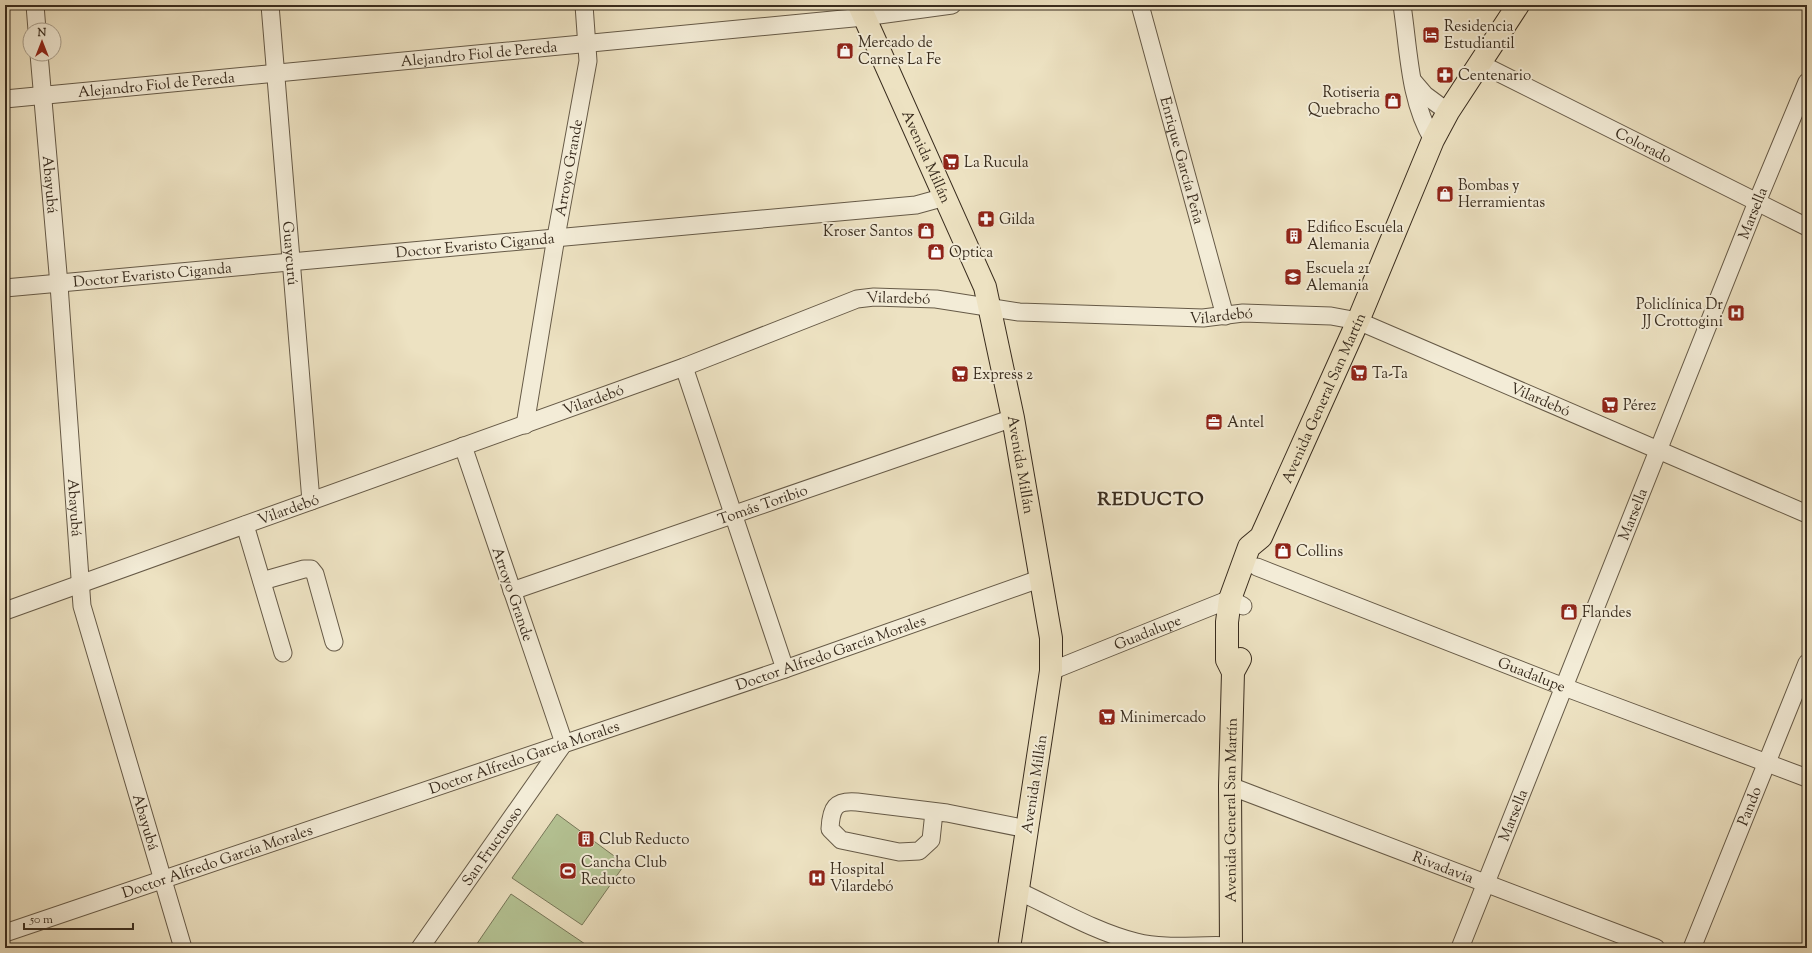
<svg xmlns="http://www.w3.org/2000/svg" width="1812" height="953" font-family="'Sorts Mill Goudy',serif">
<rect width="100%" height="100%" fill="#ede2c2"/>
<filter id="stains"><feTurbulence type="fractalNoise" baseFrequency=".005" numOctaves="4"/><feColorMatrix values="0 0 0 0 .2 0 0 0 0 .09 0 0 0 0 .02 0 0 0 .5 -.17"/></filter>
<radialGradient id="worn" r=".72"><stop offset=".6" stop-color="#630" stop-opacity="0"/><stop offset="1" stop-color="#630" stop-opacity=".3"/></radialGradient>
<path fill="#b5c495" stroke="#77785a" d="M557,814L625,864L582,925L512,878Z
M511,894L591,948H474Z"/>
<g fill="none" stroke-linecap="round" stroke-linejoin="round">
<g stroke="#665a47" stroke-width="19">
<g id="minor">
<path d="M35,5L37,30"/>
<path id="s1" d="M270,5L311,501"/>
<path id="s2" d="M1140,5L1225,316"/>
<path d="M1402,5C1409,51 1409,100 1433,140"/>
<path id="s3" d="M39,54L59,285L82,606L183,948"/>
<path id="s4" d="M1479,63L1807,227"/>
<path d="M1413,81L1425,95L1448,112"/>
<path id="s5" d="M5,99L864,17L952,5"/>
<path id="s6" d="M5,288L916,205L945,197"/>
<path d="M684,367L785,669"/>
<path id="s7" d="M525,425L556,237L588,61L584,5"/>
<path d="M245,525L283,653"/>
<path id="s8" d="M1257,567L1564,687L1807,778"/>
<path d="M262,581L304,569H311L315,574L334,642"/>
<path id="s9" d="M512,591L1013,418"/>
<path id="s10" d="M5,611L684,367L857,299L874,297L936,299L1019,312L1203,318L1243,313L1331,316L1358,321L1807,514"/>
<path id="s11" d="M1051,671L1230,599L1243,606"/>
<path id="s12" d="M1230,786L1656,948"/>
<path d="M934,812L931,840L919,851L899,852L841,840L830,829C831,808 835,800 857,802L947,813L1027,829"/>
<path d="M1018,891C1055,908 1096,932 1136,942C1167,950 1200,944 1231,946"/>
<path id="s13" d="M5,933L785,669L1042,578"/>
<path id="s14" d="M420,948L564,743L463,446"/>
<path id="s15" d="M1460,948L1757,202L1807,82"/>
<path id="s16" d="M1692,948L1807,663"/>
</g>
</g>
<g stroke="#392c1e" stroke-width="24">
<g id="major">
<path id="s17" d="M859,5L985,287L1013,418L1051,638V671L1009,948"/>
<path id="s18" d="M1233,672L1227,660V622L1230,599L1249,547L1261,537L1358,321L1433,140L1448,112L1518,5"/>
<path id="s19" d="M1231,948L1230,786L1233,672L1240,659"/>
</g>
</g>
<use href="#minor" stroke="#f3ecd7" stroke-width="17"/>
<use href="#major" stroke="#ede2c2" stroke-width="22"/>
</g>
<defs>
<g id="hotel-square" transform="scale(0.9)"><rect x="-9" y="-9" width="18" height="18" rx="4" fill="#8f2418" stroke="#f3ecd7"/><path d="M-6-4.5h1.5V1H6V5H4.5V3h-9V5H-6ZM-4 0a1.8 1.8 0 1 1 3.6 0ZM.5 0V-2.5h3Q6-2.5 6 0Z" fill="#fff"/></g>
<g id="shop-square" transform="scale(0.9)"><rect x="-9" y="-9" width="18" height="18" rx="4" fill="#8f2418" stroke="#f3ecd7"/><path d="M-5-2.5h2.3a2.7 3.5 0 0 1 5.4 0H5L5.5 6h-11ZM-1.5-2.5h3a1.5 2.3 0 0 0-3 0Z" fill="#fff"/></g>
<g id="pharmacy-square" transform="scale(0.9)"><rect x="-9" y="-9" width="18" height="18" rx="4" fill="#8f2418" stroke="#f3ecd7"/><path d="M-2-6h4v4h4v4h-4v4h-4v-4h-4v-4h4Z" fill="#fff"/></g>
<g id="supermarket-square" transform="scale(0.9)"><rect x="-9" y="-9" width="18" height="18" rx="4" fill="#8f2418" stroke="#f3ecd7"/><path d="M-6-5.5h2.5l.6 2H6L4.5 2H-2.5L-4.4-4H-6ZM-1.5 3.2a1.3 1.3 0 1 0 .1 0ZM3 3.2a1.3 1.3 0 1 0 .1 0Z" fill="#fff"/></g>
<g id="building-square" transform="scale(0.9)"><rect x="-9" y="-9" width="18" height="18" rx="4" fill="#8f2418" stroke="#f3ecd7"/><path d="M-4-6H4V6H1V3H-1V6H-4ZM-2.5-4.3h1.7v1.8h-1.7ZM.8-4.3h1.7v1.8H.8ZM-2.5-1h1.7V.8h-1.7ZM.8-1h1.7V.8H.8Z" fill="#fff"/></g>
<g id="school-square" transform="scale(0.9)"><rect x="-9" y="-9" width="18" height="18" rx="4" fill="#8f2418" stroke="#f3ecd7"/><path d="M0-5L7-2L0 1L-7-2ZM-4 1L0 2.5L4 1V4Q0 6-4 4Z" fill="#fff"/></g>
<g id="hospital-square" transform="scale(0.9)"><rect x="-9" y="-9" width="18" height="18" rx="4" fill="#8f2418" stroke="#f3ecd7"/><path d="M-5-5h3v3.5h4V-5h3V5h-3V1.5h-4V5h-3Z" fill="#fff"/></g>
<g id="office-square" transform="scale(0.9)"><rect x="-9" y="-9" width="18" height="18" rx="4" fill="#8f2418" stroke="#f3ecd7"/><path d="M-6-3h4V-5.5h4V-3h4V5H-6ZM-1-4.5V-3h2v-1.5ZM-6 0V1H6V0Z" fill="#fff"/></g>
<g id="stadium-square" transform="scale(0.9)"><rect x="-9" y="-9" width="18" height="18" rx="4" fill="#8f2418" stroke="#f3ecd7"/><path d="M0-5a6.5 5 0 1 0 0 10a6.5 5 0 1 0 0-10ZM-3.5-1.8h7v3.6h-7Z" fill="#fff"/></g>
</defs>
<g fill-rule="evenodd">
<use href="#hotel-square" x="1431" y="35"/>
<use href="#shop-square" x="845" y="51"/>
<use href="#pharmacy-square" x="1445" y="75"/>
<use href="#shop-square" x="1393" y="101"/>
<use href="#supermarket-square" x="951" y="162"/>
<use href="#shop-square" x="1445" y="194"/>
<use href="#pharmacy-square" x="986" y="219"/>
<use href="#shop-square" x="926" y="231"/>
<use href="#building-square" x="1294" y="236"/>
<use href="#shop-square" x="936" y="252"/>
<use href="#school-square" x="1293" y="277"/>
<use href="#hospital-square" x="1736" y="313"/>
<use href="#supermarket-square" x="1359" y="373"/>
<use href="#supermarket-square" x="960" y="374"/>
<use href="#supermarket-square" x="1610" y="405"/>
<use href="#office-square" x="1214" y="422"/>
<use href="#shop-square" x="1283" y="551"/>
<use href="#shop-square" x="1569" y="612"/>
<use href="#supermarket-square" x="1107" y="717"/>
<use href="#building-square" x="586" y="839"/>
<use href="#stadium-square" x="568" y="871"/>
<use href="#hospital-square" x="817" y="878"/>
</g>
<g text-anchor="middle" stroke-width="4" stroke-linejoin="round" paint-order="stroke">
<g font-size="15" fill="#392c1e" stroke="#f3ecd7" text-anchor="start">
<text x="1444" y="31">Residencia<tspan x="1444" dy="17">Estudiantil</tspan></text>
<text x="858" y="47">Mercado de<tspan x="858" dy="17">Carnes La Fe</tspan></text>
<text x="1458" y="80">Centenario</text>
<text x="1380" y="97" text-anchor="end">Rotiseria<tspan x="1380" dy="17">Quebracho</tspan></text>
<text x="964" y="167">La Rucula</text>
<text x="1458" y="190">Bombas y<tspan x="1458" dy="17">Herramientas</tspan></text>
<text x="999" y="224">Gilda</text>
<text x="1307" y="232">Edifico Escuela<tspan x="1307" dy="17">Alemania</tspan></text>
<text x="913" y="236" text-anchor="end">Kroser Santos</text>
<text x="949" y="257">Optica</text>
<text x="1306" y="273">Escuela 21<tspan x="1306" dy="17">Alemania</tspan></text>
<text x="1723" y="309" text-anchor="end">Policlínica Dr<tspan x="1723" dy="17">JJ Crottogini</tspan></text>
<text x="1372" y="378">Ta-Ta</text>
<text x="973" y="379">Express 2</text>
<text x="1623" y="410">Pérez</text>
<text x="1227" y="427">Antel</text>
<text x="1296" y="556">Collins</text>
<text x="1582" y="617">Flandes</text>
<text x="1120" y="722">Minimercado</text>
<text x="599" y="844">Club Reducto</text>
<text x="581" y="867">Cancha Club<tspan x="581" dy="17">Reducto</tspan></text>
<text x="830" y="874">Hospital<tspan x="830" dy="17">Vilardebó</tspan></text>
</g>
<g font-size="15" fill="#392c1e" stroke="#f3ecd7">
<text dy="5" stroke="none"><textPath href="#s5" startOffset="476">Alejandro Fiol de Pereda</textPath></text>
<text dy="5" stroke="none"><textPath href="#s5" startOffset="152">Alejandro Fiol de Pereda</textPath></text>
<text dy="5" stroke="none"><textPath href="#s4" startOffset="184">Colorado</textPath></text>
<text dy="5" stroke="none"><textPath href="#s17" startOffset="166">Avenida Millán</textPath></text>
<text dy="5" stroke="none"><textPath href="#s2" startOffset="161">Enrique García Peña</textPath></text>
<text dy="5" stroke="none"><textPath href="#s7" startOffset="261">Arroyo Grande</textPath></text>
<text dy="5" stroke="none"><textPath href="#s3" startOffset="131">Abayubá</textPath></text>
<text dy="5" stroke="none"><textPath href="#s15" startOffset="791">Marsella</textPath></text>
<text dy="5" stroke="none"><textPath href="#s6" startOffset="472">Doctor Evaristo Ciganda</textPath></text>
<text dy="5" stroke="none"><textPath href="#s1" startOffset="249">Guaycurú</textPath></text>
<text dy="5" stroke="none"><textPath href="#s6" startOffset="148">Doctor Evaristo Ciganda</textPath></text>
<text dy="5" stroke="none"><textPath href="#s10" startOffset="949">Vilardebó</textPath></text>
<text dy="5" stroke="none"><textPath href="#s10" startOffset="1273">Vilardebó</textPath></text>
<text dy="5" stroke="none"><textPath href="#s18" startOffset="298">Avenida General San Martín</textPath></text>
<text dy="5" stroke="none"><textPath href="#s10" startOffset="625">Vilardebó</textPath></text>
<text dy="5" stroke="none"><textPath href="#s10" startOffset="1609">Vilardebó</textPath></text>
<text dy="5" stroke="none"><textPath href="#s17" startOffset="490">Avenida Millán</textPath></text>
<text dy="5" stroke="none"><textPath href="#s9" startOffset="265">Tomás Toribio</textPath></text>
<text dy="5" stroke="none"><textPath href="#s3" startOffset="455">Abayubá</textPath></text>
<text dy="5" stroke="none"><textPath href="#s10" startOffset="301">Vilardebó</textPath></text>
<text dy="5" stroke="none"><textPath href="#s15" startOffset="467">Marsella</textPath></text>
<text transform="translate(513 594) rotate(71)" y="5">Arroyo Grande</text>
<text dy="5" stroke="none"><textPath href="#s11" startOffset="104">Guadalupe</textPath></text>
<text dy="5" stroke="none"><textPath href="#s13" startOffset="872">Doctor Alfredo García Morales</textPath></text>
<text dy="5" stroke="none"><textPath href="#s8" startOffset="295">Guadalupe</textPath></text>
<text dy="5" stroke="none"><textPath href="#s13" startOffset="548">Doctor Alfredo García Morales</textPath></text>
<text transform="translate(1034 784) rotate(-81)" y="5">Avenida Millán</text>
<text dy="5" stroke="none"><textPath href="#s16" startOffset="153">Pando</textPath></text>
<text dy="5" stroke="none"><textPath href="#s19" startOffset="138">Avenida General San Martín</textPath></text>
<text dy="5" stroke="none"><textPath href="#s15" startOffset="143">Marsella</textPath></text>
<text dy="5" stroke="none"><textPath href="#s3" startOffset="779">Abayubá</textPath></text>
<text dy="5" stroke="none"><textPath href="#s14" startOffset="125">San Fructuoso</textPath></text>
<text dy="5" stroke="none"><textPath href="#s13" startOffset="224">Doctor Alfredo García Morales</textPath></text>
<text dy="5" stroke="none"><textPath href="#s12" startOffset="228">Rivadavia</textPath></text>
</g>
<g font-size="19" font-weight="bold" letter-spacing="1" fill="#392c1e" stroke="#f3ecd7">
<text x="1151" y="505">REDUCTO</text>
</g>
</g>
<rect width="1812" height="953" fill="none" stroke="#ede2c2" stroke-width="20"/>
<rect x="6" y="6" width="1800" height="941" fill="none" stroke="#392c1e" stroke-width="2"/>
<rect x="10" y="10" width="1792" height="933" fill="none" stroke="#392c1e"/>
<g transform="translate(42 42)"><circle r="19" fill="#f3ecd7" stroke="#a99f8d"/>
<path d="M0-3L7 15L0 10L-7 15Z" fill="#8f2418"/>
<text y="-6" font-size="11" font-weight="bold" text-anchor="middle" fill="#392c1e">N</text>
</g>
<path d="M24 923v6h109v-6" fill="none" stroke="#392c1e" stroke-width="2"/>
<text x="30" y="923" font-size="12" fill="#392c1e" stroke="#f3ecd7" stroke-width="3" paint-order="stroke">50 m</text>
<rect width="100%" height="100%" filter="url(#stains)"/>
<rect width="100%" height="100%" fill="url(#worn)"/>
</svg>
